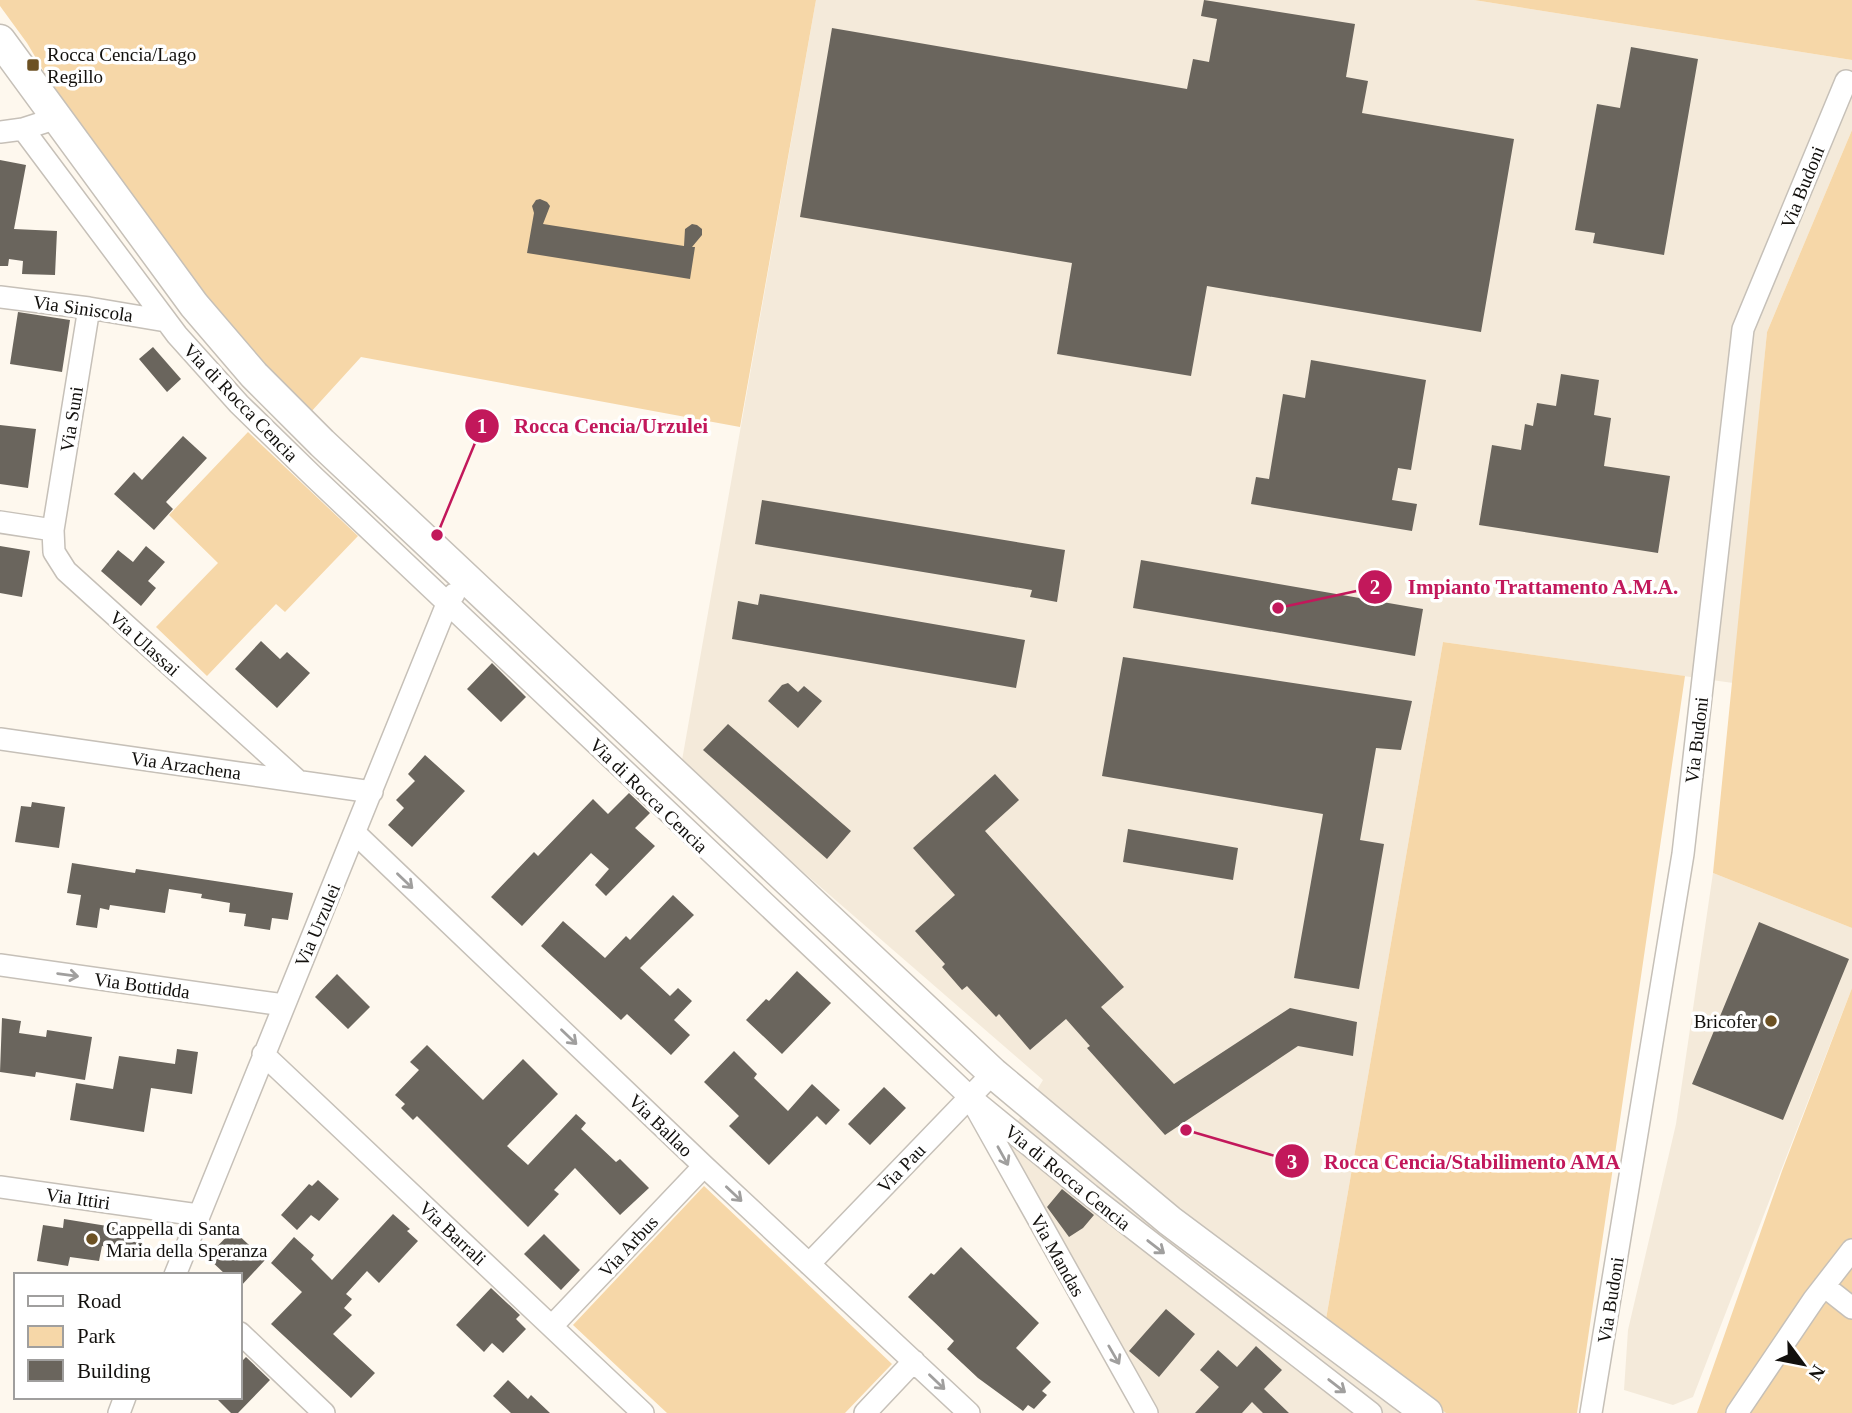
<svg xmlns="http://www.w3.org/2000/svg" width="1852" height="1413" font-family="Georgia,serif">
<rect width="100%" height="100%" fill="#fef8ee"/>
<path fill="#f4eada" d="M816,0H1474L1852,60V130L1767,332L1733,683L1443,642L1325,1325L1446,1413H1159L1004,1144L1043,1080L681,766Z
M1713,873L1852,928V988L1693,1397L1673,1405L1624,1390L1628,1330L1676,1124Z"/>
<path fill="#f6d7a8" d="M0,0H816L740,427L361,357L310,413L218,316L62,102L27,43L0,6Z
M1474,0H1852V60Z
M1852,130V928L1713,873L1767,332Z
M248,432L358,536L285,612L276,604L207,676L156,627L218,563L169,515Z
M1443,642L1685,676L1577,1413H1446L1325,1325Z
M1852,988V1413H1697L1782,1171Z
M704,1186L892,1364L845,1413H667L573,1325Z"/>
<path fill="#6a655d" d="M1204,0L1355,24L1346,77L1368,81L1362,113L1514,139L1481,332L1207,286L1191,376L1057,354L1072,263L800,217L832,28L1187,89L1193,59L1209,62L1217,19L1201,16Z
M1631,47L1698,59L1664,255L1593,243L1595,233L1575,230L1597,104L1620,108Z
M0,160L26,165L14,229L57,231L55,275L22,274L23,261L9,259L8,266H0Z
M540,199L547,202L550,206L543,224L684,246L685,229L692,224L697,225L702,229V235L692,247H695L690,279L527,253L534,213L532,206L536,200Z
M18,312L70,320L62,372L10,364Z
M153,347L181,379L167,392L139,359Z
M1311,360L1426,380L1411,470L1398,468L1392,500L1417,504L1412,531L1251,504L1256,477L1269,479L1283,394L1305,398Z
M1561,374L1599,380L1594,415L1611,418L1604,466L1670,476L1658,553L1479,525L1492,445L1521,450L1525,424L1533,426L1537,403L1556,406Z
M0,425L36,429L28,488L0,484Z
M183,436L207,458L166,502L173,509L154,530L114,494L134,472L142,480Z
M762,500L1065,550L1057,602L1030,597L1032,590L755,544Z
M0,546L30,551L22,597L0,593Z
M146,546L165,562L148,581L156,588L141,606L101,571L118,550L133,562Z
M1141,560L1423,609L1415,656L1133,608Z
M760,594L1025,640L1016,688L732,639L738,601L758,605Z
M261,641L280,659L287,652L310,673L277,708L235,669Z
M1123,657L1412,701L1401,750L1376,748L1360,840L1384,844L1359,989L1294,978L1323,814L1102,776Z
M492,663L526,697L501,722L467,689Z
M788,683L798,692L804,686L822,701L798,728L768,701L782,685Z
M728,724L851,831L827,859L703,750Z
M425,755L465,791L412,847L388,825L404,808L396,800L415,781L408,774Z
M995,774L1019,800L985,831L1124,987L1101,1007L1174,1084L1290,1008L1357,1022L1353,1056L1298,1046L1165,1135L1087,1048L1090,1046L1066,1019L1030,1050L999,1014L996,1017L967,986L962,990L942,967L945,964L915,931L955,895L913,848Z
M629,793L650,813L635,828L655,846L606,896L595,885L609,869L591,853L522,926L491,897L534,852L538,856L593,799L608,814Z
M32,802L65,807L59,848L15,842L21,806L31,807Z
M1128,829L1238,848L1233,880L1123,862Z
M72,863L135,873L136,869L293,893L288,920L272,918L270,930L244,926L246,914L229,912L230,903L201,898L202,894L169,889L165,913L110,905L109,910L100,908L97,928L76,925L81,895L67,893Z
M673,895L694,915L640,968L670,996L678,988L692,1001L674,1020L690,1035L671,1055L627,1014L621,1020L541,946L563,921L605,958L626,936L630,940Z
M1759,922L1849,959L1783,1120L1692,1084Z
M797,971L831,1003L782,1054L746,1020L766,999L769,1001Z
M337,974L370,1007L348,1029L315,997Z
M2,1018L21,1021L19,1033L46,1037L47,1030L92,1037L85,1080L36,1072L35,1077L0,1072Z
M427,1045L483,1100L523,1059L558,1094L507,1146L528,1165L576,1114L586,1123L581,1129L616,1162L620,1159L649,1188L620,1215L575,1168L554,1190L559,1194L528,1227L417,1116L413,1120L401,1108L405,1104L395,1095L419,1070L410,1062Z
M177,1049L198,1052L192,1094L151,1088L144,1132L70,1120L76,1083L113,1089L119,1056L175,1064Z
M734,1051L757,1074L754,1078L788,1111L812,1084L840,1110L826,1125L817,1116L769,1165L729,1126L739,1116L704,1082Z
M884,1087L906,1108L870,1145L848,1124Z
M318,1180L339,1199L319,1221L311,1215L297,1230L281,1215L309,1184L312,1186Z
M1062,1189L1094,1215L1083,1228L1069,1237L1047,1207Z
M393,1214L410,1229L407,1231L418,1241L379,1283L367,1271L346,1294L352,1299L344,1308L352,1315L333,1334L375,1373L351,1398L271,1324L302,1292L271,1263L294,1237L314,1255L311,1259L332,1280Z
M64,1219L144,1232L141,1253L102,1246L99,1261L70,1257L68,1266L37,1261L43,1225L63,1228Z
M233,1230L265,1260L240,1287V1275H226L207,1257Z
M544,1234L580,1270L561,1290L524,1254Z
M961,1247L1039,1323L1016,1348L1051,1382L1042,1391L1047,1395L1034,1409L1028,1405L1023,1411L978,1378L947,1349L954,1341L908,1297L931,1273L934,1275Z
M491,1288L520,1315L516,1319L526,1329L503,1353L492,1343L484,1352L456,1325Z
M1166,1309L1195,1334L1159,1377L1129,1351Z
M1256,1346L1282,1370L1264,1389L1289,1413H1263L1252,1402L1242,1413H1195L1219,1387L1200,1370L1218,1350L1237,1367Z
M246,1357L270,1380L238,1413H231L215,1397H240V1363Z
M508,1380L528,1399L531,1395L550,1413H511L493,1396Z"/>
<g fill="none" stroke-linecap="round" stroke-linejoin="round">
<g stroke="#c6c0b8" stroke-width="24">
<path id="minor" d="M23,129L177,335L239,404L314,477L970,1097L1090,1195L1371,1413
M0,132L23,129L57,118
M0,297L89,308L166,321
M0,522L53,530L54,552L66,571L297,780
M53,530L89,308
M0,739L372,792
M355,833L704,1166L969,1413
M0,965L284,1005
M263,1054L643,1413
M976,1108L1147,1413
M0,1187L198,1215
M809,1264L993,1073
M175,1275L447,604L454,594
M1824,1286L1852,1308
M552,1326L704,1166
M240,1333L324,1413
M119,1413L125,1397
M865,1413L914,1361
M1591,1413L1683,854L1743,329L1846,81
M1737,1413L1814,1299L1852,1250"/>
</g>
<g stroke="#c6c0b8" stroke-width="33">
<path id="secondary" d="M0,40L194,305L254,375L322,443L993,1073L1170,1221L1427,1413"/>
</g>
<use href="#minor" stroke="#fff" stroke-width="21"/>
<use href="#secondary" stroke="#fff" stroke-width="30"/>
</g>
<defs><path id="oneway-shaft" d="M-6 0H5M1.5-3L5.5 0L1.5 3" fill="none" stroke-width="1.6" stroke-linecap="round" stroke-linejoin="round" transform="scale(1.75)"/></defs>
<g stroke="#a09f9e">
<use href="#oneway-shaft" transform="translate(405 881) rotate(44)"/>
<use href="#oneway-shaft" transform="translate(68 975) rotate(8)"/>
<use href="#oneway-shaft" transform="translate(569 1037) rotate(44)"/>
<use href="#oneway-shaft" transform="translate(1003 1156) rotate(61)"/>
<use href="#oneway-shaft" transform="translate(734 1194) rotate(43)"/>
<use href="#oneway-shaft" transform="translate(1156 1247) rotate(38)"/>
<use href="#oneway-shaft" transform="translate(1114 1355) rotate(60)"/>
<use href="#oneway-shaft" transform="translate(937 1382) rotate(44)"/>
<use href="#oneway-shaft" transform="translate(1337 1386) rotate(38)"/>
</g>
<g fill="#6c5123" stroke="#fff" stroke-width="2.5">
<rect x="26" y="58" width="14" height="14" rx="3.5"/>
<circle cx="1771" cy="1021" r="7"/>
<circle cx="92" cy="1239" r="7"/>
</g>
<g text-anchor="middle" stroke-width="7" stroke-linejoin="round" paint-order="stroke">
<g font-size="19" fill="#12100d" stroke="#fff" text-anchor="start">
<text x="47" y="61">Rocca Cencia/Lago<tspan x="47" dy="22">Regillo</tspan></text>
<text x="1757" y="1028" text-anchor="end">Bricofer</text>
<text x="106" y="1235">Cappella di Santa<tspan x="106" dy="22">Maria della Speranza</tspan></text>
</g>
<g font-size="19" fill="#12100d" stroke="#fff">
<text transform="translate(1802 187) rotate(-68)" y="7">Via Budoni</text>
<text transform="translate(83 308) rotate(8)" y="7">Via Siniscola</text>
<text transform="translate(241 402) rotate(46)" y="7">Via di Rocca Cencia</text>
<text transform="translate(71 419) rotate(-81)" y="7">Via Suni</text>
<text transform="translate(145 643) rotate(42)" y="7">Via Ulassai</text>
<text transform="translate(1696 740) rotate(-83)" y="7">Via Budoni</text>
<text transform="translate(186 765) rotate(8)" y="7">Via Arzachena</text>
<text transform="translate(649 795) rotate(44)" y="7">Via di Rocca Cencia</text>
<text transform="translate(317 925) rotate(-67)" y="7">Via Urzulei</text>
<text transform="translate(142 985) rotate(8)" y="7">Via Bottidda</text>
<text transform="translate(661 1125) rotate(44)" y="7">Via Ballao</text>
<text transform="translate(901 1168) rotate(-46)" y="7">Via Pau</text>
<text transform="translate(1068 1177) rotate(39)" y="7">Via di Rocca Cencia</text>
<text transform="translate(78 1198) rotate(8)" y="7">Via Ittiri</text>
<text transform="translate(453 1233) rotate(43)" y="7">Via Barrali</text>
<text transform="translate(628 1246) rotate(-47)" y="7">Via Arbus</text>
<text transform="translate(1058 1255) rotate(61)" y="7">Via Mandas</text>
<text transform="translate(1610 1300) rotate(-81)" y="7">Via Budoni</text>
</g>
</g>
<path fill="none" stroke="#c2185b" stroke-width="2.5" d="M437 535L482 426M1278 608L1375 587M1186 1130L1292 1161"/>
<g fill="#c2185b" stroke="#fff" stroke-width="2.5">
<circle cx="437" cy="535" r="7"/>
<circle cx="1278" cy="608" r="7"/>
<circle cx="1186" cy="1130" r="7"/>
<circle cx="482" cy="426" r="18"/>
<circle cx="1375" cy="587" r="18"/>
<circle cx="1292" cy="1161" r="18"/>
</g>
<g font-size="21" text-anchor="middle" font-weight="bold" fill="#fff">
<text x="482" y="433">1</text>
<text x="1375" y="594">2</text>
<text x="1292" y="1169">3</text>
</g>
<g font-size="21" text-anchor="middle" font-weight="bold" fill="#c2185b" stroke="#fff" stroke-width="7" stroke-linejoin="round" paint-order="stroke">
<text x="611" y="433">Rocca Cencia/Urzulei</text>
<text x="1543" y="594">Impianto Trattamento A.M.A.</text>
<text x="1472" y="1169">Rocca Cencia/Stabilimento AMA</text>
</g>
<rect x="14" y="1273" width="228" height="126" fill="#ffffff" stroke="#a09f9e" stroke-width="2"/>
<rect x="28" y="1296" width="35" height="10" fill="#ffffff" stroke="#a09f9e" stroke-width="2"/>
<text x="77" y="1308" font-size="21" fill="#12100d">Road</text>
<rect x="28" y="1326" width="35" height="21" fill="#f6d7a8" stroke="#a09f9e" stroke-width="2"/>
<text x="77" y="1343" font-size="21" fill="#12100d">Park</text>
<rect x="28" y="1360" width="35" height="21" fill="#6a655d" stroke="#a09f9e" stroke-width="2"/>
<text x="77" y="1378" font-size="21" fill="#12100d">Building</text>
<g transform="translate(1803 1364) rotate(122)" stroke="#ffffff" stroke-width="5" paint-order="stroke">
<path d="M0-5L12 26L0 18L-12 26Z" fill="#12100d"/>
<text y="-10" font-size="19" font-weight="bold" text-anchor="middle" fill="#12100d">N</text>
</g>
</svg>
